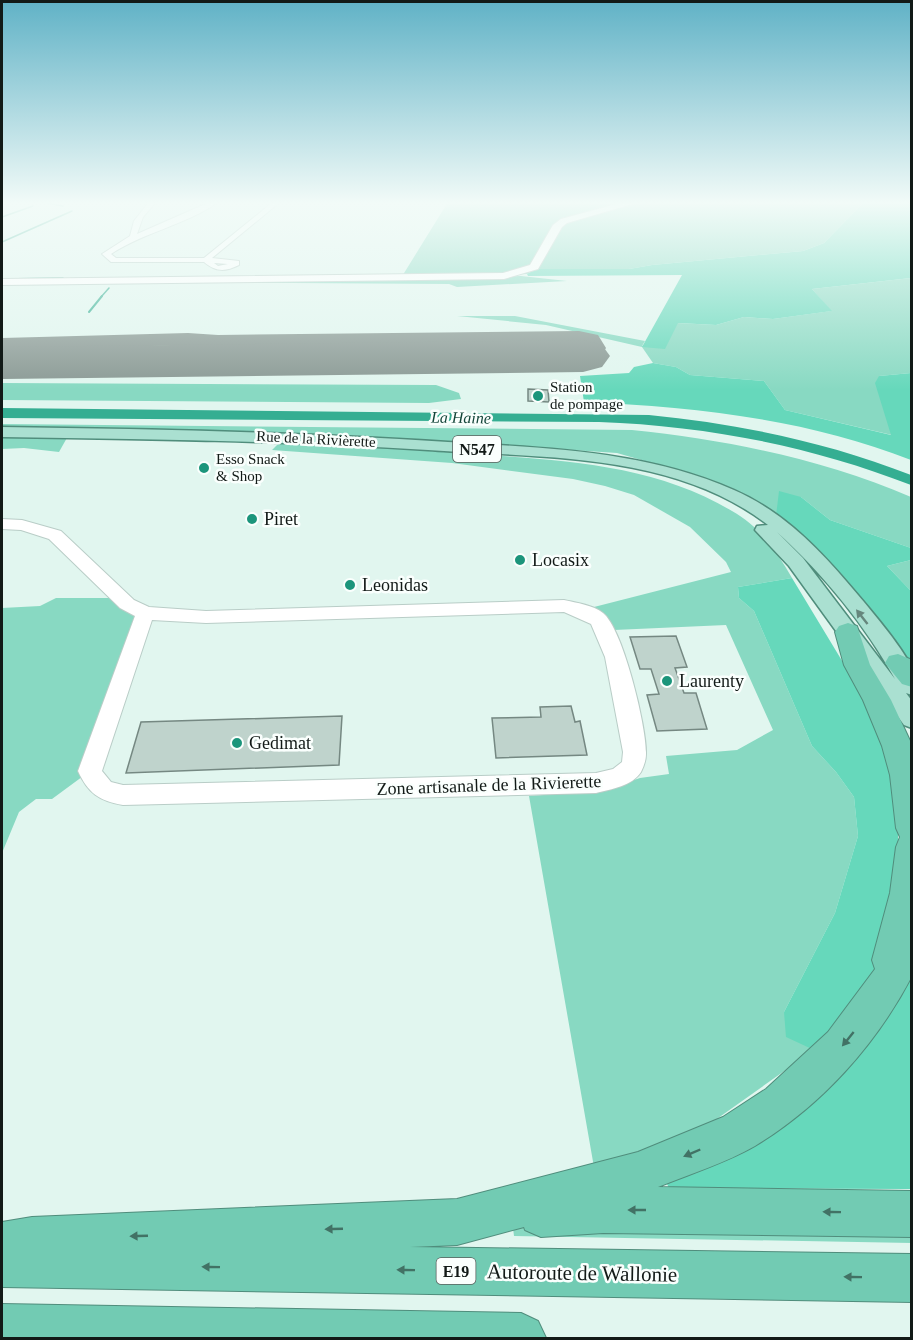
<svg xmlns="http://www.w3.org/2000/svg" width="913" height="1340" font-family="Georgia,serif">
<rect width="100%" height="100%" fill="#e1f6ef"/>
<path fill="#88d9c2" d="M448,202H864L824,243L803,251L652,265L629,269H536L527,274L401,278Z
M521,276L567,281L457,287L449,284L148,282L404,281Z
M911,278V373L879,376L892,435L785,410L764,381L690,375L676,367L653,363L642,347L546,325L457,316H515L645,341L642,346L677,323L716,325L744,317L773,319L831,311L812,289Z
M2,383L436,385L459,393L461,399L429,403L2,400Z
M2,424L632,430C728,440 823,459 911,497V548L830,520L801,497L776,516L704,478L617,453L345,435L2,429Z
M2,436H68L59,452L24,448L2,449Z
M282,440C345,444 409,449 472,454C561,460 654,464 732,511C760,527 776,550 792,578L738,587L739,598L754,611L812,746L836,772L854,797L858,836L835,913L784,1012L814,1050L704,1128L595,1173L529,796L601,791L640,778L669,774L666,756L737,750L773,730L726,625L614,630L606,615L594,607L731,572L726,562L690,527L634,495L605,486L573,479L452,463L272,450Z
M911,560V591L887,566Z
M56,598H109L144,617L90,771L52,799H36L19,812L2,853V608L40,606Z
M566,1221L911,1227L912,1243L514,1236L513,1228Z"/>
<path fill="#66d8bb" d="M864,202H911V278L812,289L832,311L773,319L744,317L716,325L678,323L665,349L642,347L682,275L528,276L527,274L536,269H629L652,265L803,251L824,243Z
M653,363L676,367L690,375L764,381L785,410L891,435L875,383L879,376L911,373V460C807,419 695,407 584,402L580,376L629,373L634,367Z
M779,491L801,497L830,520L911,548V560L887,566L911,591V664L834,567L776,516Z
M792,578L876,717L898,805V850L911,855V1189L669,1188L667,1184L772,1127L814,1050L786,1037L784,1012L835,913L858,836L854,797L836,772L812,746L754,611L739,598L738,587Z"/>
<path fill="#35ae92" d="M2,408L649,415C739,424 827,442 911,475V485C811,446 707,426 599,422L2,418Z"/>
<g fill="none" stroke-linecap="round" stroke-linejoin="round">
<path stroke="#35ae92" stroke-width="1.5" d="M42,202L63,206
M2,217L33,206
M2,242L72,211
M2,279L63,278
M101,297L109,288"/>
<path stroke="#35ae92" stroke-width="2" d="M89,312L102,296"/>
<path fill="#8a9994" fill-rule="evenodd" d="M579,331L598,335L606,348L599,360L583,363L575,361L572,356L575,351L584,348L578,343L218,347L188,345L2,350V338L188,333L218,335Z"/>
<path fill="#8a9994" fill-rule="evenodd" d="M583,340L602,345L610,356L602,367L583,372L2,379V347Z"/>
</g>
<path fill="#bfd3cc" stroke="#758882" stroke-width="1.5" d="M528,389L548,390L549,402L528,401Z
M676,636L687,667L675,668L684,693H696L707,729L657,731L647,695L659,694L651,669H640L630,637Z
M571,706L575,722L580,721L587,755L496,758L492,718L541,717L540,707Z
M342,716L339,765L126,773L141,722Z"/>
<g fill="none" stroke-linecap="round" stroke-linejoin="round">
<g stroke="#b9cdc7" stroke-width="2">
<path id="street" d="M149,202H156L143,217L137,234L210,202H218C186,225 144,232 111,254L116,258H204L273,202H280L212,258L239,261V265C225,272 216,272 204,262H111L102,254L130,236L134,221ZM214,263L228,264L218,266Z"/>
</g>
<g stroke="#b9cdc7" stroke-width="2">
<path id="secondary" d="M624,202H639L567,223L562,227L538,269L504,279L2,285V279L503,273L530,265L553,225L561,219Z
M2,519L22,520L61,531L134,600L149,607L206,611L564,600C577,603 593,605 603,613C623,629 647,728 646,754C646,760 644,766 641,772C632,786 612,789 596,793L123,805C99,801 88,793 78,771L135,616L120,608L49,539L21,530L2,529ZM564,612L591,624L605,657L623,752L622,762L613,769L596,773L123,785L111,782L102,771L152,620L206,623Z"/>
</g>
<g stroke="#508d7c" stroke-width="3">
<path id="primary" d="M2,427C151,429 299,432 448,442C545,448 643,450 734,490C785,512 823,553 858,595C870,609 908,654 912,670C913,677 912,687 912,695L906,693L912,701V728L904,725L789,566L755,530L757,526L768,525C674,452 541,458 428,450C286,441 144,439 2,437ZM777,532C823,574 865,625 895,679L803,558Z"/>
</g>
<g stroke="#508d7c" stroke-width="2">
<path id="highway" d="M848,623L857,626L870,665L891,700L912,745V976C876,1045 822,1105 755,1146C726,1163 690,1174 658,1187L912,1191V1237L603,1233L541,1237L525,1230L524,1227L457,1245L410,1247L912,1254V1302L2,1287V1222L32,1217L457,1199L638,1152L723,1117L766,1089L828,1032L875,969L872,960L890,893L896,847L900,837L896,828L890,775L882,746L863,700L844,665L835,632L839,626Z
M898,654L912,660V687L902,684L885,663L889,656Z
M2,1304L521,1313L538,1321L546,1338H2Z"/>
</g>
<use href="#street" fill="#fff" fill-rule="evenodd"/>
<use href="#secondary" fill="#fff" fill-rule="evenodd"/>
<use href="#primary" fill="#aae0d1" fill-rule="evenodd"/>
<use href="#highway" fill="#72cbb3" fill-rule="evenodd"/>
<g stroke="#323c39" stroke-width="2">
<path id="rail" d="M909,202L912,203"/>
</g>
<use href="#rail" stroke="#fafffd" stroke-width="1.5" stroke-dasharray="5" stroke-linecap="butt"/>
</g>
<defs><path id="oneway-solid" d="M-6-.8H1V-3.2L6.5 0L1 3.2V.8H-6Z" transform="scale(1.5)"/></defs>
<use fill="#66877d" href="#oneway-solid" transform="translate(862 617) rotate(-128)"/>
<g fill="#427265">
<use href="#oneway-solid" transform="translate(848 1039) rotate(129)"/>
<use href="#oneway-solid" transform="translate(692 1153) rotate(157)"/>
<use href="#oneway-solid" transform="translate(637 1210) rotate(180)"/>
<use href="#oneway-solid" transform="translate(832 1212) rotate(-179)"/>
<use href="#oneway-solid" transform="translate(334 1229) rotate(178)"/>
<use href="#oneway-solid" transform="translate(139 1236) rotate(178)"/>
<use href="#oneway-solid" transform="translate(211 1267) rotate(-179)"/>
<use href="#oneway-solid" transform="translate(406 1270) rotate(-179)"/>
<use href="#oneway-solid" transform="translate(853 1277) rotate(-179)"/>
</g>
<linearGradient id="sky" x2="0" y2="1"><stop stop-color="#60b2c6"/><stop offset="0.52" stop-color="#f2fbf8"/><stop offset="1" stop-color="#f2fbf8" stop-opacity="0"/></linearGradient>
<rect width="913" height="390" fill="url(#sky)"/>
<g fill="#1b957b" stroke="#fafffd" stroke-width="2">
<circle cx="538" cy="396" r="6"/>
<circle cx="204" cy="468" r="6"/>
<circle cx="252" cy="519" r="6"/>
<circle cx="520" cy="560" r="6"/>
<circle cx="350" cy="585" r="6"/>
<circle cx="667" cy="681" r="6"/>
<circle cx="237" cy="743" r="6"/>
</g>
<g text-anchor="middle" stroke-width="5" stroke-linejoin="round" paint-order="stroke">
<g font-size="15" fill="#121a17" stroke="#fafffd" text-anchor="start">
<text x="550" y="392">Station<tspan x="550" dy="17">de pompage</tspan></text>
<text x="216" y="464">Esso Snack<tspan x="216" dy="17">&amp; Shop</tspan></text>
</g>
<g font-size="15" fill="#121a17" stroke="#fafffd">
<text transform="translate(316 439) rotate(3)" y="5">Rue de la Rivièrette</text>
</g>
<g font-size="16" font-style="italic" fill="#134539" stroke="#fafffd">
<text transform="translate(461 417) rotate(1)" y="6">La Haine</text>
</g>
<g fill="#fafffd" stroke="#585f5c" stroke-width="1.5">
<rect x="453" y="436" width="48" height="26" rx="4.5"/>
<rect x="436.5" y="1258" width="39" height="26" rx="4.5"/>
</g>
<g font-size="16" font-weight="bold" fill="#121a17">
<text x="477" y="455">N547</text>
<text x="456" y="1277">E19</text>
</g>
<g font-size="18" fill="#121a17" stroke="#fafffd" text-anchor="start">
<text x="264" y="525">Piret</text>
<text x="532" y="566">Locasix</text>
<text x="362" y="591">Leonidas</text>
<text x="679" y="687">Laurenty</text>
<text x="249" y="749">Gedimat</text>
</g>
<g font-size="18" fill="#121a17" stroke="#fafffd">
<text transform="translate(489 785) rotate(-2)" y="6">Zone artisanale de la Rivierette</text>
</g>
<g font-size="21" fill="#121a17" stroke="#fafffd">
<text transform="translate(582 1273) rotate(1)" y="7">Autoroute de Wallonie</text>
</g>
</g>
<rect width="913" height="1340" fill="none" stroke="#121a17" stroke-width="6"/>
</svg>
